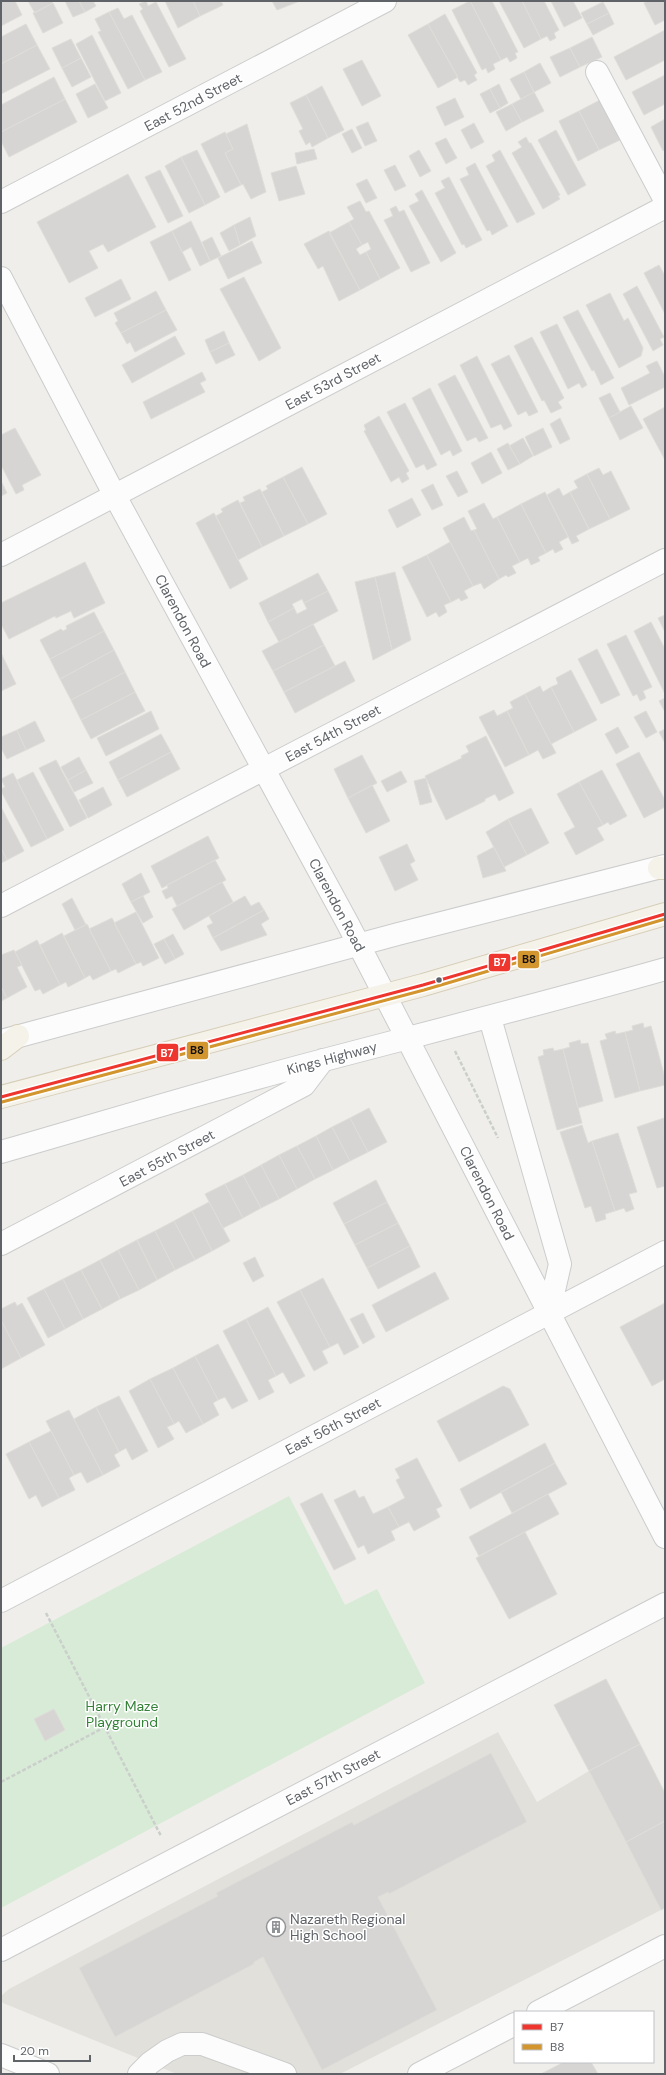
<svg xmlns="http://www.w3.org/2000/svg" width="666" height="2075" font-family="'DM Sans',sans-serif">
<rect width="100%" height="100%" fill="#efeeea"/>
<path fill="#e2e0da" d="M498,1732L537,1802L589,1771L661,1910L340,2074H177L3,2003L1,1999V1996L9,1989Z"/>
<path fill="#d8ebd6" d="M289,1496L345,1605L377,1589L425,1683L1,1908V1648Z"/>
<path fill="#d6d5d3" stroke="#deddd9" d="M1,1H15L22,15L1,26Z
M28,1H51L53,3L35,13Z
M65,1H79L85,12L73,17Z
M79,1H93L96,6L85,12Z
M146,1L148,6L156,2L186,59L169,67L140,11L143,9L139,4Z
M165,1H193L200,16L178,28Z
M193,1H221L223,5L200,16Z
M272,1H300L277,10Z
M470,1H492L518,52L515,53L517,58L510,62L507,57L501,60Z
M470,1L501,60L493,64L495,69L488,73L486,68L482,70L452,10Z
M499,1H522L541,39L524,48Z
M522,1H544L559,30L554,33L556,38L550,41L547,36L541,39Z
M551,1H573L582,18L564,27Z
M647,1H665V20L655,25L644,3Z
M603,2L609,13L587,24L581,13Z
M53,3L63,23L43,33L33,13Z
M118,8L124,19L132,15L162,72L145,80L109,12Z
M109,12L145,80L128,89L98,32L101,31L95,19Z
M609,13L614,24L593,35L587,24Z
M445,14L477,73L474,75L477,80L468,85L465,80L460,82L428,24Z
M26,24L37,45L1,64V37Z
M428,24L458,77L438,88L408,35Z
M665,30V60L626,80L614,57Z
M92,35L121,93L105,101L76,44Z
M592,37L602,57L580,67L570,48Z
M71,39L81,58L62,68L52,48Z
M37,45L50,69L1,94V64Z
M570,48L580,67L560,77L550,57Z
M81,58L91,77L72,87L62,68Z
M362,60L381,96L362,106L343,69Z
M540,63L551,83L534,92L524,72Z
M524,72L534,92L521,99L510,79Z
M665,75V104L644,115L632,92Z
M54,77L65,99L1,132V105Z
M95,84L108,108L88,118L76,94Z
M499,84L508,103L500,108L490,89Z
M322,86L344,130L328,138L306,95Z
M490,89L500,108L490,113L480,94Z
M534,92L544,111L522,122L512,104Z
M306,95L328,138L312,147L310,142L306,145L299,131L303,129L290,103Z
M455,98L464,117L445,126L436,107Z
M65,99L77,122L9,157L1,141V132Z
M600,100L620,140L599,150L579,111Z
M512,104L522,122L506,131L496,112Z
M579,111L599,150L578,161L559,121Z
M665,119V149L663,151L651,127Z
M368,122L377,141L365,146L356,127Z
M474,123L484,142L471,149L461,130Z
M247,124L266,192L251,199L243,184L241,185L225,153L233,149L226,134Z
M352,129L362,148L352,153L342,134Z
M556,130L586,185L568,195L538,140Z
M225,132L233,149L225,153L241,185L225,193L201,144Z
M526,137L529,143H531L560,195L558,196L560,199L543,209L512,153L522,147L518,142Z
M446,138L457,158L446,164L435,143Z
M314,149L317,159L297,164L295,153Z
M197,150L220,197L205,205L181,157Z
M419,150L431,171L420,177L409,156Z
M500,150L535,214L517,223L486,166L495,161L492,155Z
M181,157L205,205L189,213L165,166Z
M475,163L508,226L492,235L490,230L487,231L460,179L469,175L466,168Z
M395,165L406,186L395,191L384,170Z
M296,166L305,194L279,201L271,173Z
M160,170L183,216L168,223L145,177Z
M128,174L156,227L108,252L103,244L89,251L98,268L69,283L37,222Z
M449,177L482,240L466,248L464,244L462,245L435,193L445,188L441,181Z
M367,179L377,198L366,203L356,184Z
M422,190L456,253L441,262L409,206L419,201L415,194Z
M360,201L366,212L369,211L400,268L380,279L366,252L371,249L368,242L362,245L349,222L354,219L347,207Z
M396,206L399,212L404,210L430,263L411,272L384,220L393,216L390,209Z
M250,217L256,236L240,245L234,225Z
M191,221L210,261L200,266L191,247L182,252L172,231Z
M349,222L362,245L356,249L360,255L366,252L380,279L360,290L329,233Z
M234,225L240,245L229,251L220,233Z
M172,231L191,270L169,281L150,242Z
M329,231L360,290L339,301L323,266L318,269L304,244Z
M212,237L221,256L210,261L202,242Z
M252,241L262,263L228,279L218,258Z
M659,265L665,276V314L644,273Z
M244,277L281,348L259,361L220,289Z
M121,279L131,299L95,317L85,298Z
M637,286L664,337L660,339L663,345L653,351L623,294Z
M156,291L166,310L121,333L115,323L118,321L114,313Z
M610,293L624,321L628,318L643,348L641,356L619,368L586,305Z
M166,310L177,330L135,352L130,342L127,344L121,333Z
M578,310L614,378L601,385L594,370L592,371L563,317Z
M557,324L587,385L582,388L579,383L568,389L540,332Z
M224,331L229,343L210,352L205,340Z
M175,336L185,354L132,383L122,365Z
M532,337L564,398L558,402L562,408L551,413L544,400L542,401L514,346Z
M229,343L235,355L216,364L210,352Z
M509,355L538,412L529,416L526,411L518,415L491,364Z
M477,356L512,426L504,430L501,424L491,428L460,365Z
M657,361L665,377V387L629,405L621,388L650,373L646,366Z
M202,372L206,380L200,383L205,392L151,419L143,402Z
M455,375L488,438L479,442L476,437L467,441L438,384Z
M430,388L462,451L453,456L450,450L441,455L412,398Z
M610,393L620,412L609,418L599,398Z
M405,403L437,465L427,470L424,464L416,468L387,412Z
M631,406L643,428L620,440L609,418Z
M665,407V460L643,419Z
M379,416L409,471L406,473L409,479L402,483L399,477L391,482L364,431L366,430L364,425Z
M560,418L570,439L560,444L550,424Z
M15,428L41,475L22,485L24,490L16,494L1,465V435Z
M543,428L552,447L534,456L525,437Z
M523,438L533,456L520,464L509,446Z
M508,443L520,464L508,470L497,449Z
M491,452L502,473L482,484L471,463Z
M302,467L327,514L308,524L283,477Z
M599,468L603,475L611,471L630,509L610,519L587,474Z
M457,471L468,492L458,497L446,476Z
M587,474L610,519L589,529L570,492L578,488L574,481Z
M283,477L308,524L284,536L262,492L268,489L266,486Z
M1,481L7,493L1,496Z
M433,484L443,505L432,510L421,490Z
M559,488L563,496L570,492L589,529L576,536L579,541L572,544L547,495Z
M260,489L284,536L262,547L240,503L245,501L243,497Z
M545,492L568,537L559,542L563,549L555,553L553,549L546,553L521,504Z
M412,498L421,515L397,528L388,510Z
M238,500L262,547L238,560L216,516L223,512L221,509Z
M484,503L493,519L497,517L520,562L512,566L516,573L508,577L506,575L499,579L474,530L477,529L468,511Z
M521,504L546,553L538,557L540,561L531,565L528,558L520,562L497,517Z
M214,513L248,579L230,589L196,523Z
M464,517L471,531L474,530L499,579L484,589L481,583L473,586L443,528Z
M450,542L473,586L464,591L468,598L461,601L459,598L451,602L427,555Z
M427,555L451,602L444,605L447,612L439,617L436,612L427,617L402,567Z
M85,562L105,603L74,618L71,611L56,618L55,616L9,639L1,624V603Z
M395,572L411,640L392,650L375,577Z
M318,573L328,591L304,603L302,599L292,604L294,608L268,622L259,603Z
M375,577L392,650L373,660L355,582Z
M328,591L338,611L279,642L268,622L294,608L297,614L307,609L304,603Z
M94,612L104,631L50,659L40,640L61,629L63,631L67,629L66,626Z
M665,615V632L658,618Z
M651,622L665,649V694L634,631Z
M313,624L324,645L273,671L262,651Z
M104,631L114,650L60,679L50,659Z
M626,635L652,687L643,691L646,698L640,701L637,694L633,696L607,644Z
M324,645L335,666L284,692L273,671Z
M597,649L620,695L601,704L578,659Z
M114,650L125,672L71,700L60,679Z
M1,653L16,684L1,691Z
M345,661L355,681L295,713L284,692Z
M571,670L597,720L574,732L551,687L558,684L556,678Z
M125,672L135,692L81,720L71,700Z
M540,686L543,692L551,687L574,732L551,744L525,694Z
M135,692L145,711L91,739L81,720Z
M525,694L556,753L543,759L538,750L529,755L507,711L513,708L510,702Z
M665,698V712L659,701Z
M494,710L497,716L507,711L529,755L505,767L479,717Z
M151,711L159,729L106,756L97,738Z
M646,711L657,732L646,738L634,717Z
M35,721L45,741L26,750L17,730Z
M618,727L629,747L616,754L605,734Z
M665,729V743L659,732Z
M17,730L26,750L7,759L1,748V737Z
M161,734L171,752L118,780L109,762Z
M486,736L514,793L499,801L495,794L485,799V801L446,820L425,776L462,758L461,756L469,752L466,746Z
M171,752L180,769L127,797L118,780Z
M639,752L665,800V807L644,818L616,764Z
M362,755L377,783L348,798L334,769Z
M79,757L86,770L68,780L61,767Z
M56,760L87,818L70,827L39,768Z
M86,770L93,783L74,792L68,780Z
M602,770L627,816L610,825L608,822L603,825L579,782Z
M401,771L407,782L387,792L381,781Z
M33,772L64,830L47,839L17,780Z
M13,773L47,839L31,847L1,791V789L5,787L1,779Z
M426,778L432,802L420,805L414,781Z
M579,782L603,825L597,828L604,840L576,855L564,833L575,827L557,794Z
M372,785L390,821L366,833L348,798Z
M103,787L112,805L88,818L79,800Z
M1,807L24,851L7,860L1,848Z
M531,808L549,843L527,855L508,819Z
M508,819L527,855L504,867L486,832Z
M208,836L219,858L162,888L151,866Z
M407,844L415,861L410,864L418,880L395,891L379,857Z
M494,847L506,871L483,878L477,856Z
M1,848L7,860L1,863Z
M215,860L226,880L177,906L172,896L166,899L162,891L168,888L167,885Z
M141,873L150,892L131,902L122,884Z
M222,882L233,902L184,930L172,909Z
M143,896L153,917L143,923L131,902Z
M245,896L251,906L259,902L264,910L213,938L207,926L213,923L209,916Z
M72,898L86,925L75,930L62,904Z
M264,910L269,919L261,924L267,935L221,951L213,938Z
M136,912L159,958L143,966L141,962L136,964L114,923Z
M112,918L136,964L118,973L116,969L111,971L89,929Z
M87,924L111,971L93,980L90,975L85,978L64,936Z
M62,933L85,978L68,987L66,982L60,985L40,945Z
M173,934L184,954L175,959L164,939Z
M164,939L175,959L165,964L154,944Z
M37,940L60,985L43,994L40,989L35,991L15,952Z
M14,950L22,965L17,967L27,987L7,998L1,987V955Z
M1,987L7,998L1,1001Z
M643,1023L644,1028L651,1026L665,1078V1085L640,1091L625,1032L633,1030L632,1026Z
M615,1031L616,1034L625,1032L640,1091L615,1098L600,1041L607,1039L605,1034Z
M580,1040L581,1044L588,1043L603,1101L578,1108L563,1049L570,1047L569,1043Z
M553,1048L554,1051L563,1049L582,1123L557,1130L538,1057L544,1055L543,1050Z
M369,1108L387,1142L368,1152L350,1118Z
M350,1118L368,1152L350,1161L332,1127Z
M664,1118L665,1186L657,1188L637,1127Z
M582,1125L588,1143L592,1141L615,1211L605,1214L606,1219L596,1222L591,1206L585,1208L560,1132Z
M332,1127L350,1161L333,1170L316,1136Z
M618,1133L637,1192L629,1194L634,1209L626,1212L624,1208L615,1211L592,1141Z
M316,1136L333,1170L315,1179L297,1146Z
M297,1146L315,1179L297,1189L279,1155Z
M279,1155L297,1189L279,1199L261,1165Z
M261,1165L279,1199L261,1208L243,1175Z
M243,1175L261,1208L243,1218L225,1184Z
M376,1180L387,1202L344,1224L333,1203Z
M225,1184L243,1218L223,1228L205,1194Z
M209,1202L230,1241L212,1251L192,1211Z
M387,1202L398,1223L355,1245L344,1224Z
M192,1211L212,1251L195,1260L174,1221Z
M174,1221L195,1260L175,1270L155,1231Z
M398,1223L410,1246L367,1268L355,1245Z
M155,1231L175,1270L157,1280L137,1240Z
M137,1240L157,1280L139,1290L118,1250Z
M410,1246L420,1267L378,1289L367,1268Z
M118,1250L139,1290L120,1299L100,1260Z
M255,1257L264,1276L253,1282L243,1263Z
M100,1260L120,1299L102,1309L81,1270Z
M81,1270L102,1309L83,1319L63,1279Z
M435,1272L449,1299L386,1332L372,1305Z
M323,1278L359,1347L344,1355L338,1343L330,1347L300,1290Z
M63,1279L83,1319L65,1329L44,1289Z
M44,1289L65,1329L48,1338L27,1298Z
M300,1290L330,1347L322,1351L328,1363L314,1371L277,1302Z
M15,1302L17,1306L22,1303L45,1345L21,1358L1,1320V1309Z
M665,1303V1379L652,1386L620,1327Z
M268,1307L305,1376L290,1384L283,1372L276,1376L246,1319Z
M363,1313L375,1337L363,1344L350,1319Z
M246,1319L276,1376L268,1380L274,1392L259,1400L223,1331Z
M1,1320L21,1358L1,1369Z
M218,1344L248,1401L232,1409L225,1397L218,1400L195,1356Z
M195,1356L218,1400L213,1403L219,1415L203,1424L173,1368Z
M173,1368L203,1424L186,1433L179,1421L174,1424L150,1379Z
M150,1379L174,1424L167,1427L174,1439L158,1448L129,1391Z
M503,1386L510,1389L529,1425L459,1462L437,1421Z
M119,1396L148,1451L132,1460L126,1448L119,1452L96,1407Z
M96,1407L119,1452L114,1455L120,1466L103,1475L74,1419Z
M69,1410L103,1475L87,1483L81,1472L74,1475L46,1421Z
M51,1431L74,1475L69,1478L75,1490L59,1498L29,1442Z
M29,1442L59,1498L42,1507L36,1495L29,1499L6,1454Z
M545,1443L555,1463L470,1509L460,1489Z
M417,1458L442,1506L436,1509L440,1517L414,1531L409,1522L399,1527L388,1507L405,1498L396,1480L400,1478L395,1469Z
M555,1463L567,1484L512,1513L501,1492Z
M355,1490L359,1498L364,1496L373,1514L388,1507L399,1527L391,1531L395,1540L368,1554L364,1545L358,1548L334,1500Z
M322,1493L356,1559L334,1570L300,1504Z
M548,1494L559,1514L479,1556L469,1537Z
M525,1532L557,1594L509,1619L476,1558Z
M606,1679L640,1744L589,1771L554,1705Z
M54,1709L65,1730L45,1741L34,1719Z
M640,1744L665,1793V1821L626,1842L589,1771Z
M491,1753L527,1822L389,1894L388,1892L378,1897L437,2010L322,2070L263,1957L254,1962V1964L115,2037L79,1968L218,1896L216,1893L352,1822L354,1825Z
M665,1821V1908L661,1910L626,1842Z
M564,2062H591L598,2074H541Z"/>
<g fill="none" stroke-linecap="round" stroke-linejoin="round">
<g stroke="#cbcccc" stroke-width="24">
<path id="minor" d="M597,72L665,200
M1,202L385,1
M1,278L115,496L348,924L665,1537
M1,555L665,207
M1,906L665,560
M490,1018L560,1264L549,1312
M1,1041L398,934L665,866
M1,1152C109,1121 216,1088 324,1060C438,1030 552,1001 665,969
M1,1244L304,1085L323,1060
M1,1601L665,1252
M1,1950L665,1604
M538,2012L665,1946
M1,2055L48,2074
M139,2074L150,2063L167,2051L182,2044H202L285,2074
M419,2074L515,2024"/>
</g>
<g stroke="#d7ceb8" stroke-width="24">
<path id="major" d="M659,868H665
M1,1049L18,1036
M1,1097L423,985L665,914"/>
</g>
<path stroke="#cacfcc" stroke-width="2.5" stroke-dasharray="4 2" stroke-linecap="butt" d="M455,1051L498,1138
M46,1613L161,1836
M1,1782L105,1727"/>
<use href="#minor" stroke="#fdfcfc" stroke-width="22"/>
<use href="#major" stroke="#f4f2e9" stroke-width="22"/>
<g stroke="#fff" stroke-width="6">
<path id="bus-1" d="M1,1097L423,985L665,914"/>
</g>
<g stroke="#fff" stroke-width="6">
<path id="bus-2" d="M2,1102L424,990L665,919"/>
</g>
<use href="#bus-1" stroke="#ee352e" stroke-width="3"/>
<use href="#bus-2" stroke="#d3952e" stroke-width="3"/>
</g>
<defs>
<g id="building-ring" transform="scale(1)"><circle r="9.5" fill="#fff" stroke="#919496" stroke-width="1.5"/><path d="M-4-6H4V6H1V3H-1V6H-4ZM-2.5-4.3h1.7v1.8h-1.7ZM.8-4.3h1.7v1.8H.8ZM-2.5-1h1.7V.8h-1.7ZM.8-1h1.7V.8H.8Z" fill="#919496"/></g>
</defs>
<g fill-rule="evenodd">
<use href="#building-ring" x="276" y="1927"/>
</g>
<circle fill="#5f6368" stroke="#fff" stroke-width="1.5" cx="439" cy="980" r="3.5"/>
<g text-anchor="middle" stroke-width="3" stroke-linejoin="round" paint-order="stroke">
<g font-size="14" fill="#5f6368" stroke="#fff">
<text transform="translate(193 102) rotate(-28)" y="5">East 52nd Street</text>
<text transform="translate(333 381) rotate(-28)" y="5">East 53rd Street</text>
<text transform="translate(183 621) rotate(62)" y="5">Clarendon Road</text>
<text transform="translate(333 733) rotate(-28)" y="5">East 54th Street</text>
<text transform="translate(337 905) rotate(62)" y="5">Clarendon Road</text>
<text transform="translate(332 1058) rotate(-15)" y="5">Kings Highway</text>
<text transform="translate(167 1158) rotate(-28)" y="5">East 55th Street</text>
<text transform="translate(487 1193) rotate(63)" y="5">Clarendon Road</text>
<text transform="translate(333 1426) rotate(-28)" y="5">East 56th Street</text>
<text transform="translate(333 1777) rotate(-28)" y="5">East 57th Street</text>
</g>
<g font-size="14" fill="#348238" stroke="#fff">
<text x="122" y="1711">Harry Maze<tspan x="122" dy="16">Playground</tspan></text>
</g>
<g font-size="14" fill="#5f6368" stroke="#fff" text-anchor="start">
<text x="290" y="1924">Nazareth Regional<tspan x="290" dy="16">High School</tspan></text>
</g>
</g>
<g stroke="#fff" stroke-width="1.5">
<rect x="517" y="950" width="23" height="19" rx="4" fill="#d3952e"/>
<rect x="488" y="953" width="23" height="19" rx="4" fill="#ee352e"/>
<rect x="186" y="1041" width="23" height="19" rx="4" fill="#d3952e"/>
<rect x="156" y="1043" width="23" height="19" rx="4" fill="#ee352e"/>
</g>
<g font-size="11" text-anchor="middle" font-weight="bold" fill="#fff">
<text x="500" y="966">B7</text>
<text x="167" y="1057">B7</text>
</g>
<g font-size="11" text-anchor="middle" font-weight="bold" fill="#111">
<text x="529" y="963">B8</text>
<text x="197" y="1054">B8</text>
</g>
<rect width="666" height="2075" fill="none" stroke="#5f6368" stroke-width="4"/>
<rect x="514" y="2011" width="140" height="52" fill="#ffffff" stroke="#bfc1c3"/>
<rect x="522" y="2024" width="20" height="6" fill="#ee352e" stroke="#bfc1c3"/>
<text x="550" y="2031" font-size="12" fill="#5f6368">B7</text>
<rect x="522" y="2044" width="20" height="6" fill="#d3952e" stroke="#bfc1c3"/>
<text x="550" y="2051" font-size="12" fill="#5f6368">B8</text>
<path d="M14 2055v6h76v-6" fill="none" stroke="#5f6368" stroke-width="2"/>
<text x="20" y="2055" font-size="12" fill="#5f6368" stroke="#ffffff" stroke-width="3" paint-order="stroke">20 m</text>
</svg>
